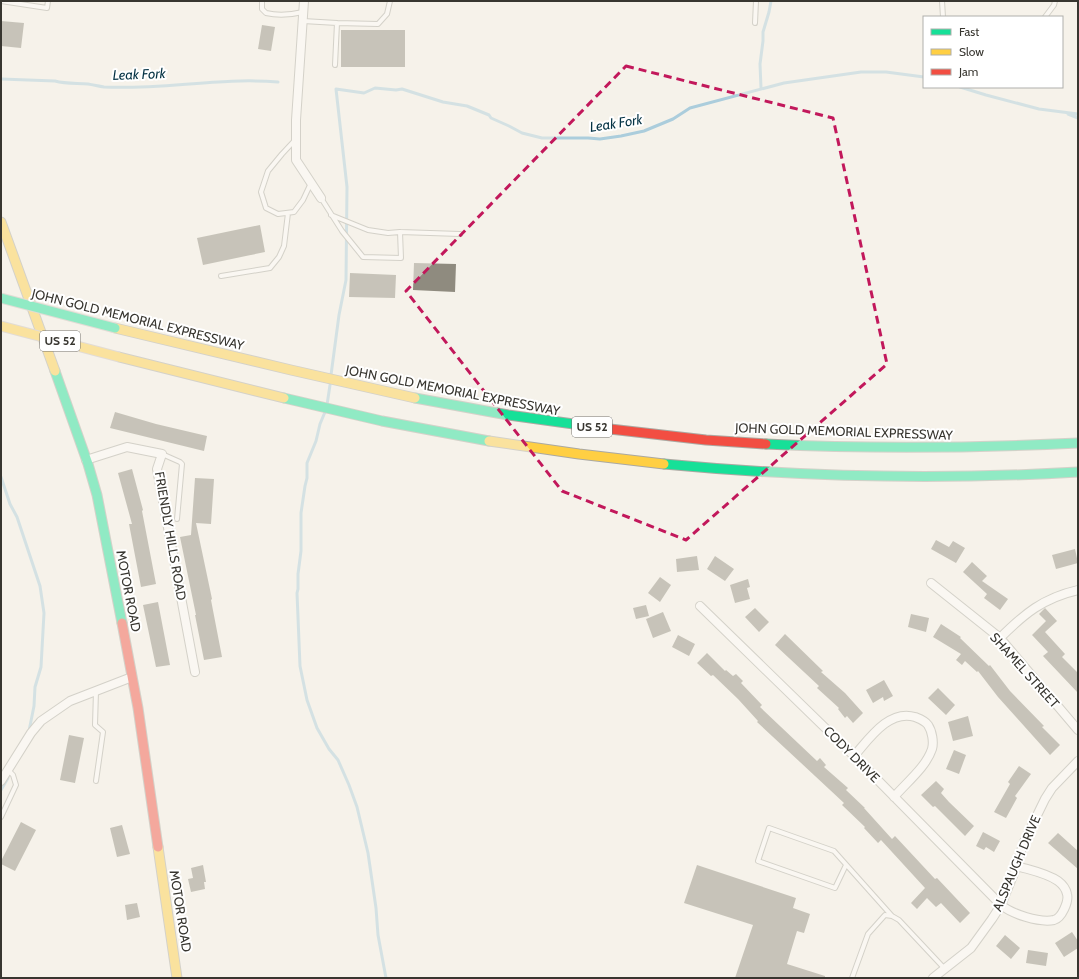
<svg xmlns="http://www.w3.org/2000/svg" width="1079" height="979" font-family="Cabin,sans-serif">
<rect width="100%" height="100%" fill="#f5f2ea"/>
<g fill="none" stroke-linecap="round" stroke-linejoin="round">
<path stroke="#abcddc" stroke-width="3" d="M1,79L55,81C66,84 77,83 88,84C94,85 98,86 104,87C162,90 220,77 278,82
M960,87L986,95L1039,109L1078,114
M761,88L760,64L763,41V32L769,12L771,1
M1068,114L1078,118
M331,375L339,315L346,280L347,187L336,89L364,93L375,88L396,90L402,89L443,102L467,106L489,115L491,118L509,126L522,133L542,138H588L600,139L621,136L644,131L673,119L690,108L784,83L861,72H886L924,77
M327,405L330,385
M325,412L320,424L316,441L307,463V478L305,486L301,513V551L298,574V589L297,593L300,666L307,700L317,728L329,749L338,760L349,785L357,807L368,853L376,908L378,935L386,978
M1,477L10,504L17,517L40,586L44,613L41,667L35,687L34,706L29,731
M1,790L8,778"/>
</g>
<path fill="#8f8b7f" d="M1,21L24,23L21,48L1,46Z
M262,25L275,27L271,51L258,49Z
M341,30H405V67H341Z
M260,225L265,252L203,265L197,238Z
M414,263L456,264L455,292L413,290Z
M350,273L396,275L395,298L349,297Z
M115,412L156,424L207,436L204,451L110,428Z
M132,469L143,510L142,511L156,584L141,587L129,524H132L118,473Z
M195,478L214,479L211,524L196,523L212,599L211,600L222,657L204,660L195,615H196L180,537L191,535Z
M936,540L949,547L953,541L965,548L956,563L931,549Z
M1075,549L1078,563L1056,569L1052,555Z
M697,556L699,570L677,572L676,559Z
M715,556L734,569L725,581L707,569Z
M972,562L987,576L982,581L1008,599L1000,610L984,598L987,594L963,572Z
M660,577L671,585L660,602L648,593Z
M748,579L750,587L747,588L750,599L735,603L730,585Z
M158,602L170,665L156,667L143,605Z
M646,605L649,616L636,619L633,608Z
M755,608L769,622L759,632L745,617Z
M1045,608L1057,621L1045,632L1065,654L1062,657L1078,673V693L1043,656L1048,652L1032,635L1046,621L1039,614Z
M663,612L671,631L653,638L646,619Z
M911,614L929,618L926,632L908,627Z
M941,624L961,637L960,638L989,666L990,665L1010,691L1044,726L1042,727L1060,745L1050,755L998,697L978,671L977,672L965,661L962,665L956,660L961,654L933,637Z
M785,634L823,671L821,672L845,693L863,713L853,723L847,716L845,718L838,709L839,708L817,688L819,686L775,645Z
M678,635L695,644L689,656L672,647Z
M707,653L725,671L726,670L733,676L736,674L743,681L741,683L762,705L760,707L817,761L820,758L826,765L824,767L848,788L846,790L865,808H864L892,839L895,836L935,879L937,878L970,913L960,923L941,903L936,907L927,898L917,909L911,903L925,888L881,840L878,843L864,828L865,827L842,805L844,803L757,722L758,721L738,699L713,675L711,676L697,663Z
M884,680L893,696L884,701L883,697L873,703L866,690Z
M938,688L955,705L946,715L928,698Z
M968,716L973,736L953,741L948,722Z
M69,735L84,738L75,783L60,780Z
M954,750L966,755L959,774L946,769Z
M1019,766L1031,774L1015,796L1017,798L1006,818L994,812L1010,784L1008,782Z
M936,781L944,789L941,793L949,802L974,826L965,836L935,806L933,807L921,795Z
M21,822L36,830L15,871L1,864V861Z
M122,825L130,854L117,857L110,828Z
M983,832L1000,841L994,852L986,847L984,850L976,846Z
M1058,833L1078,851V869L1048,843Z
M203,865L206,882H204L205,889L191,892L188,879L193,878L191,868Z
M697,865L796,898L793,908L810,914L804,933L797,931L787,964L825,976V978H735L753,925L684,903Z
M137,903L140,917L127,920L125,905Z
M1072,932L1078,941V948L1064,957L1055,943Z
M1005,935L1020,948L1011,959L996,946Z
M1028,950L1048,953L1046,966L1026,963Z"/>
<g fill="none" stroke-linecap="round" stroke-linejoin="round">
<g stroke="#aba9a2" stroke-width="6">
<path id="lane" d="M1,1L47,8L48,1
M262,1V9L266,13C279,16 290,15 303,12
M942,1L943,17
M1045,17L1054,5L1055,1
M303,21L337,23
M755,23L756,1
M335,65L337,23L378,24L387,14L390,1
M296,139L282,154L268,171L261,192L266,208L278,214L294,212L303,200L311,183
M321,198L342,231L363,257L401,258L400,232L388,233L368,230L331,215
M400,232L460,234
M221,276L270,268L279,257L284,246L288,213
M162,454L180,462L182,464L177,519
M96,781L103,732L95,725L96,691
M1,817L16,785L13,775L8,770
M846,865L835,888L758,861L769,828L834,851L892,916
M852,978L868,934L885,915L892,916L899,920L944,968"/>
</g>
<g stroke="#aba9a2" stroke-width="10">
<path id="street" d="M304,1L296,120V160L321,198
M86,460L127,447L162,454L157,469L195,672
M931,583L1000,638L1078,730
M700,606L854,756L1001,905C1012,914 1039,923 1054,920C1062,918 1069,901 1067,894C1066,889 1062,884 1058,881C1047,873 1030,870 1017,866
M1000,638C1024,614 1043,598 1078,590
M854,756C869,739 889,709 915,717C920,719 924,720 928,725C932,731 934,742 932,749C926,767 907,782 894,797
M1,781L31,733L41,721L70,701L132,677
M933,978L971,948L992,919L1001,905L1017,866L1023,844L1045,799L1052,788L1078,761"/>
</g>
<g stroke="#aba9a2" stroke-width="11">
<path id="fast" d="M55,371L88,464L97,495L122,623
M284,398L382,421L489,441
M415,398L508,415L610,429
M766,444C870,449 974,448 1078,443
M664,464C801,477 941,480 1078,472"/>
</g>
<g stroke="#aba9a2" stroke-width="11">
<path id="slow" d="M1,222L55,371
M115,328L291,370L415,398
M119,357L284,398
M489,441L579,454L664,464
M158,847L177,978"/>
</g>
<g stroke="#aba9a2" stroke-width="11">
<path id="jam" d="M610,429L706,440L766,444
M122,623L138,708L158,847"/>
</g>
<use href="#lane" stroke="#fefdfc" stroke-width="4"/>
<use href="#street" stroke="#fefdfc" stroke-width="8"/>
<use href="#fast" stroke="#16e098" stroke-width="9"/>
<use href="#slow" stroke="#ffcf43" stroke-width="9"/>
<use href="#jam" stroke="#f24e42" stroke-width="9"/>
<g stroke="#cac0bd" stroke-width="11" stroke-linecap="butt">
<path id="fast-bridge" d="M1,298L115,328"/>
</g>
<g stroke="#cac0bd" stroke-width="11" stroke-linecap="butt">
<path id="slow-bridge" d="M1,326L119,357"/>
</g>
<use href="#fast-bridge" stroke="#16e098" stroke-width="9"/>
<use href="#slow-bridge" stroke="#ffcf43" stroke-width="9"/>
</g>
<path d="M0 0H1079V979H0ZM626,66L833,118L887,364L686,540L562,491L406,291Z" fill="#f5f2ea" fill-opacity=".55" fill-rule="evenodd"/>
<path fill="none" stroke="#c2185b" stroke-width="3" stroke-dasharray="8 5" stroke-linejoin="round" d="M626,66L833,118L887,364L686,540L562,491L406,291Z"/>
<g text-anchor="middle" stroke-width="4" stroke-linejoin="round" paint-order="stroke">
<g fill="#fff" stroke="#74726e" stroke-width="1">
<rect x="40" y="331" width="40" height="20" rx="3"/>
<rect x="572" y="417" width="40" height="20" rx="3"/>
</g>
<g font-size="12" font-weight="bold" fill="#383630">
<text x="60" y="345">US 52</text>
<text x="592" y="431">US 52</text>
</g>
<g font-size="13" fill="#383630" stroke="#fff">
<text transform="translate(138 319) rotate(14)" y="5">JOHN GOLD MEMORIAL EXPRESSWAY</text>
<text transform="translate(453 390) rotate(11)" y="5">JOHN GOLD MEMORIAL EXPRESSWAY</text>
<text transform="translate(844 431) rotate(2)" y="5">JOHN GOLD MEMORIAL EXPRESSWAY</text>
<text transform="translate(171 536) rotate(80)" y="5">FRIENDLY HILLS ROAD</text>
<text transform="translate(129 591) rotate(79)" y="5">MOTOR ROAD</text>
<text transform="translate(1025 670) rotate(48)" y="5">SHAMEL STREET</text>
<text transform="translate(852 754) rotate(45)" y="5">CODY DRIVE</text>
<text transform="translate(1016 863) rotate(-67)" y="5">ALSPAUGH DRIVE</text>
<text transform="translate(181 911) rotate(81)" y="5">MOTOR ROAD</text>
</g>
<g font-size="14" font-style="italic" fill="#043244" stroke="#fff">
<text transform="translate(139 74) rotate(-2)" y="5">Leak Fork</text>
<text transform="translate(616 123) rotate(-9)" y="5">Leak Fork</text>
</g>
</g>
<rect width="1079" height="979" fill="none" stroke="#383630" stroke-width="4"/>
<rect x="923" y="16" width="140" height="72" fill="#ffffff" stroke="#afafac"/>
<rect x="931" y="29" width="20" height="6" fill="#16e098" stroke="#afafac"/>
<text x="959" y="36" font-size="12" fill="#383630">Fast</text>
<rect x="931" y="49" width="20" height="6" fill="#ffcf43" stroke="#afafac"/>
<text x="959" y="56" font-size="12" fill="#383630">Slow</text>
<rect x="931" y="69" width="20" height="6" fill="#f24e42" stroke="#afafac"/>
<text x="959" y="76" font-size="12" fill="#383630">Jam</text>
</svg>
